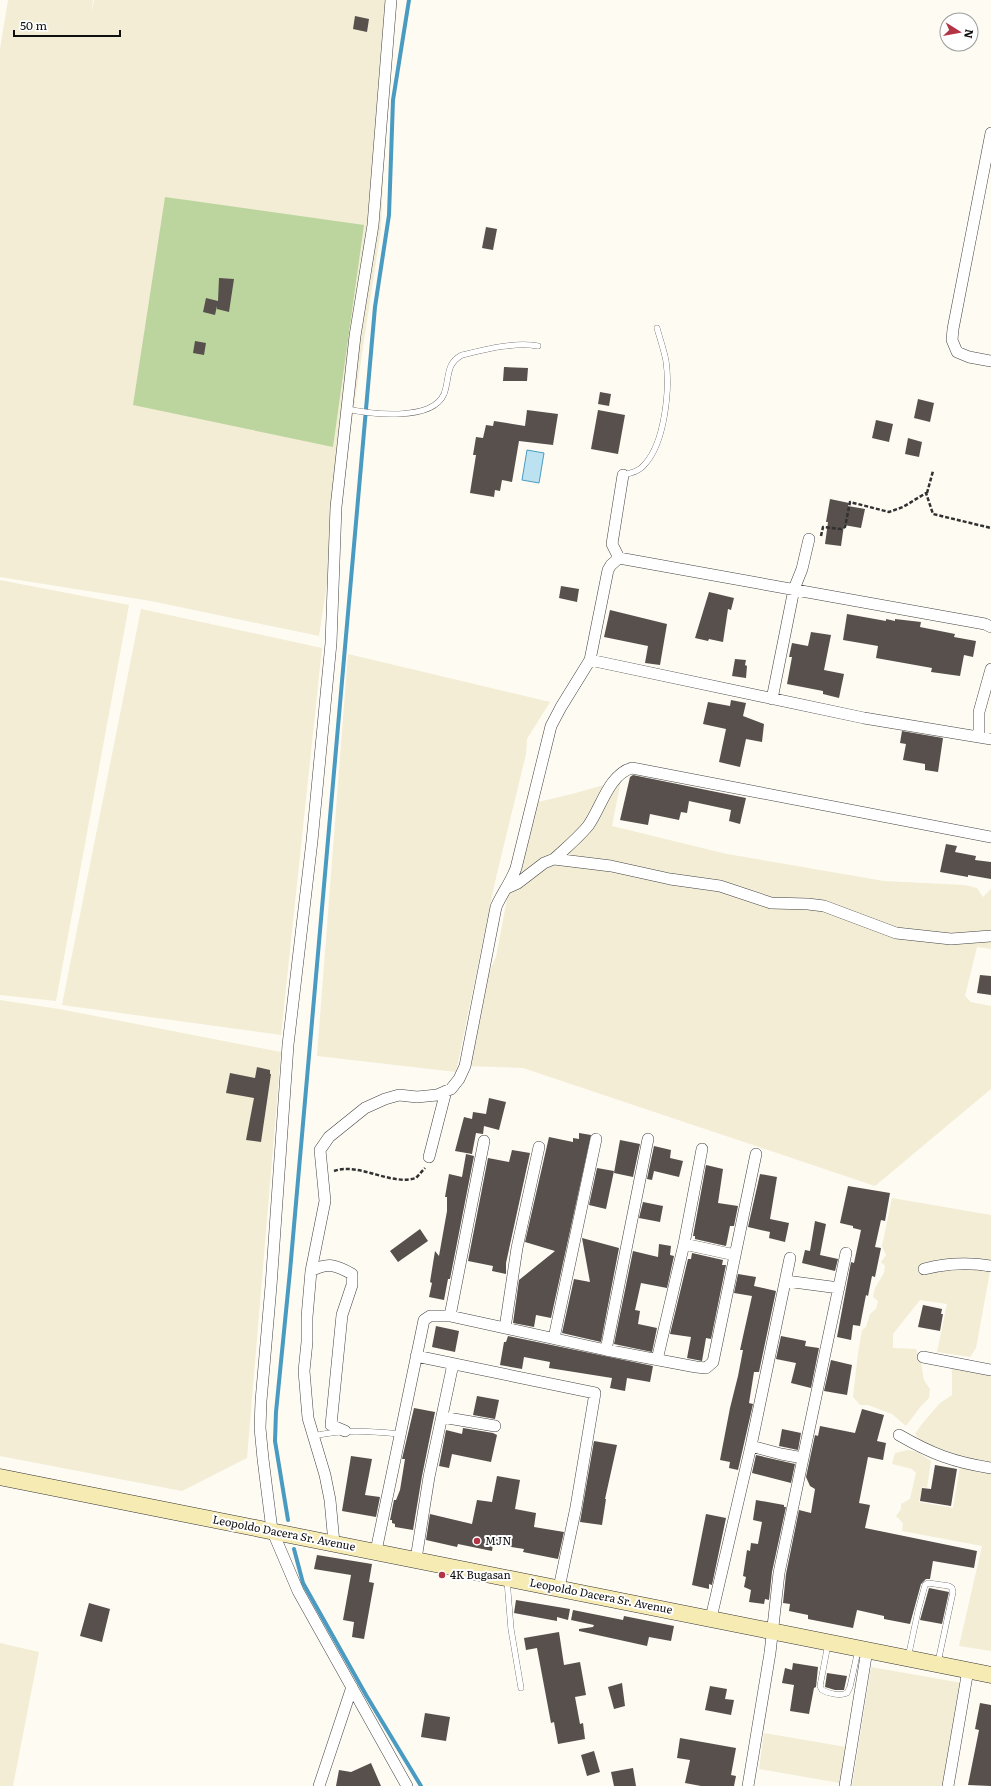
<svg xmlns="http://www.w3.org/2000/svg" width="991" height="1786" font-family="Literata,serif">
<rect width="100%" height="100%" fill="#fefbf3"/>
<path fill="#f2edd4" d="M8,0H93L91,16L94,0H390L381,229L319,636L151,601L0,577V49Z
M0,580L129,605L56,1001L0,995Z
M141,609L322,648L281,1035L62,1005Z
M348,654L550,702L527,739L526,754L495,882L456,1072L317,1056Z
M621,780L612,826L727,854L884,881L965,885L977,888L983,897L991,889V949L977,947L965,996L971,1002L991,1006V1089L875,1186L523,1068L465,1066L481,989L496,957L525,805L572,794Z
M0,1000L59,1009L281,1052L247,1458L182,1491L0,1456Z
M892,1198L991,1215V1266L976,1348L970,1357L937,1352L947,1304L920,1300L893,1334V1348L916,1349L920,1358L924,1380L930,1389L929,1398L921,1406L906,1426L892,1414L868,1405H860L853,1397L858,1353L862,1330L866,1327L870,1314L876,1309L878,1301L873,1297L875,1288L884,1273L885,1266L881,1262L886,1255L882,1246Z
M952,1365L991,1373V1464L941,1453L922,1443L915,1434L921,1425L940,1403L952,1395Z
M908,1450L917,1452L931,1461L927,1488L922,1487L919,1502L953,1508L960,1466L991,1472V1651L959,1646L982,1546L902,1531L903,1523L896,1516L901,1509V1504L910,1499L916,1473L912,1469L892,1464L895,1453Z
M0,1643L39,1652L13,1786H0Z
M871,1667L962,1683L943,1786H852Z
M764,1733L846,1747L840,1783L759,1769Z"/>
<path fill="#bcd59f" d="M165,197L364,225L333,447L133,405Z"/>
<path fill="#bce1f1" stroke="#4a9bc1" d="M527,450L544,453L539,483L522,480Z"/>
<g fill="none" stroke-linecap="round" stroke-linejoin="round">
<path stroke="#4a9bc1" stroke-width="4" d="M288,1520L275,1441L276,1412L290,1271L375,307L389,215L393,100L409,0
M294,1549L303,1583L366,1695L421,1786"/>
</g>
<path fill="#57504d" d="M355,16L369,19L367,32L353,29Z
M486,227L497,229L493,250L482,248Z
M219,278L234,279L229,312L217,309V306L215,315L203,312L206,298L218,301Z
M195,341L206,343L204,355L193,353Z
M504,367L528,368L527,381H503Z
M600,392L611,394L609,406L598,404Z
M918,399L934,403L930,422L914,418Z
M527,410L558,414L553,445L519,441L512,482L502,480L500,491L495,490L494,497L470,493L476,455H473L476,437L483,438L486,425L493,426L494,421L525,426Z
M598,410L625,415L618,454L591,449Z
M876,420L893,424L889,442L872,438Z
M908,438L922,442L919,457L905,454Z
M830,499L849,503L848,506L865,509L861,528L844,525L841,546L825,544L828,522H826Z
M561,586L579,589L577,602L559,598Z
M709,592L734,598L731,610L728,609L723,642L709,639L708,641L695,638Z
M610,610L667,624L660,665L645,663L648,646L604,637Z
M847,614L886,621V619L895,621V619L921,622L920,627L955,634L954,637L976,641L973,657L964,655L960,676L931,672L932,668L876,658L878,646L843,640Z
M811,632L831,635L824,670L844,674L839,698L823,694V691L787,684L792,657H789L792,643L808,646Z
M735,659L746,660L745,665L747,666L746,678L732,676Z
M731,700L746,703L743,716L764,724L762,742L746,739L740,767L719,762L726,729L703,724L708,702L730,706Z
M902,731L943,738L938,772L925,770V764L903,760L906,744L900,743Z
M633,775L746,798L740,824L729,821L731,810L689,801L687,813L681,812L679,820L650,814L648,825L620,820L630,777Z
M946,844L957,846L955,852L976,856L975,860L991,862V879L968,875V877L940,872Z
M980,975L991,976V995L977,993Z
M257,1067L270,1070V1074H271L261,1142L246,1140L254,1098L226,1093L230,1073L255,1078Z
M489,1098L506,1102L499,1130L484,1126L483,1134L476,1133L472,1154L455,1151L464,1117L472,1119L473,1112L486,1114Z
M579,1133L591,1135L551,1318L536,1315L534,1327L513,1323L519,1280L555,1251L525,1242L549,1137L573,1142V1138L579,1139Z
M620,1140L640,1144L633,1177L614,1173Z
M654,1146L671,1150L670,1158L683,1161L679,1177L654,1171L652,1180L647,1179Z
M512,1150L530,1153L506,1263V1274L492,1271L493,1266L468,1261L488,1158L509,1162Z
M466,1154L474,1156L450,1279H448L444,1300L429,1297L432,1283L430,1282L435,1251L439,1256L442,1239L447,1211V1197H445L449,1174L462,1177Z
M706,1165L723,1169L718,1203L738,1206L734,1226H730L726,1246L695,1239V1236H693Z
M597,1168L614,1171L606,1209L589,1205Z
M760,1174L777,1177L770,1219L789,1223L785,1242L769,1238L770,1232L748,1227Z
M848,1186L890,1193L885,1221L881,1220L875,1247L881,1248L875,1277L872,1276L868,1296L866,1295L860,1326L853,1325L851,1340L837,1337L851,1262L854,1263L861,1230L853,1228V1226L840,1223Z
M643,1202L663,1206L660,1222L639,1218Z
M815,1221L826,1224L820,1255L838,1259L835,1271L802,1263L805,1250L810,1251Z
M420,1229L428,1241L398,1262L390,1251Z
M582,1238L619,1248L601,1342L562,1333L574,1279L590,1282Z
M659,1244L671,1246L670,1255L674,1256L667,1288L641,1283L635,1310L640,1311L638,1324L657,1328L652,1352L614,1344L633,1251L658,1257Z
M692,1253L723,1260L722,1265H726L711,1339L706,1338L702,1361L687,1358L691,1337L670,1334L688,1259H691Z
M738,1274L756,1277L754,1286L776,1291L759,1372H754L749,1403L753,1404L738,1470L729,1468L730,1462L720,1460L730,1408L738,1376L743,1350H740L752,1296L734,1293Z
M923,1305L942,1309L941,1314H943L940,1331L918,1327Z
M436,1326L459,1331L455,1352L432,1347Z
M508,1336L653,1366L650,1382L627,1378L625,1391L610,1388L612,1378L549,1368L550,1362L524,1357L522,1369L500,1365L504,1342H506Z
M781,1336L806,1341L805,1346L819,1348L811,1388L791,1383L796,1363L776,1359Z
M831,1360L852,1365L847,1395L824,1391Z
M477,1396L499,1400L495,1419L473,1415Z
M414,1408L435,1412L422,1476L413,1530L395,1527V1524L392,1523V1520H390L394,1500H396L400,1490L405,1459H402Z
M862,1409L884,1415L877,1441L886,1443L883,1460L868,1457L859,1503L870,1505L865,1528L977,1551L974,1568L933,1561L930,1579H926L921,1584L910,1624L884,1619V1616L857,1610L853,1628L808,1619V1615L789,1611L790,1604L783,1603L786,1574L799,1510L811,1513L815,1489L810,1486L806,1477L815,1435L818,1436L820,1426L855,1433Z
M463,1428L493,1433L497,1435L491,1462L452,1454L449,1468L439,1466L446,1430L462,1434Z
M782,1429L801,1433L798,1450L779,1446Z
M594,1441L617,1445L605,1499H606L602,1525L580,1522Z
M756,1455L795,1464L791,1483L752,1473Z
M351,1456L372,1459L365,1495L380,1497L376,1517L342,1511Z
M935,1465L957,1469L951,1506L920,1501L922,1488L931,1489Z
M497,1476L520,1480L515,1509L536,1513L534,1527L564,1532L558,1559L523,1552L524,1549L493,1544L492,1551L458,1544L457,1547L426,1540L430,1514L472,1524L477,1500L492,1502Z
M756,1500L784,1505V1507H786L772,1572L769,1600L765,1599L764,1604L749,1602L751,1590L744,1587L746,1577L743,1576L747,1550L750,1551L751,1543L758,1544L762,1522L753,1520Z
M706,1514L726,1518L712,1585L709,1584V1589L692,1585Z
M317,1555L372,1564L369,1582L374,1583L364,1639L352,1637L354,1622L343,1620L351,1575L314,1569Z
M929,1588L949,1592L942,1624L920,1620Z
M516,1600L570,1609L568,1620L557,1617V1621L514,1613Z
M89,1603L110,1609L102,1642L80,1636Z
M573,1610L623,1620L624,1616L674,1626L671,1641L649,1637L647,1646L579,1631V1629L593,1627L594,1625L571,1620Z
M559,1632L564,1665L580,1662L586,1695L575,1697L580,1724L583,1723L585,1739L558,1744L554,1722L551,1723L537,1648L526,1650L524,1638Z
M793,1663L818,1667L816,1687L814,1688L809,1714L790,1711L794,1685L782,1683L785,1668L792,1670Z
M827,1673L847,1676L844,1690H835L825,1687Z
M622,1683L625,1706L614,1709L608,1687Z
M710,1686L727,1689L725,1699L734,1700L731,1715L705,1710Z
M980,1703L991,1705V1786L968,1785L979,1730L975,1729Z
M425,1713L450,1717L446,1741L421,1737Z
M680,1738L736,1748L731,1775L736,1776L734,1786H701L685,1783L690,1760L677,1758Z
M594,1751L600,1772L587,1776L581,1755Z
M371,1763L381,1786H336L339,1770L351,1772Z
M633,1768L636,1786H614L611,1772Z"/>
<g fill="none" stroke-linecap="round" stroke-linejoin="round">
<g stroke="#424242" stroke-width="6">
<path id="service" d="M347,409C370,414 432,422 444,394C450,378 445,364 462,355C487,349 513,342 538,346
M623,475C631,473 640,471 645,464C665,442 670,389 666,361C664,350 660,339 657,328
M313,1436C344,1429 369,1431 400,1434
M507,1580L511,1629L521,1688
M828,1644L820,1686L822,1690C829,1694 840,1696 847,1693L850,1687L858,1650
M908,1658L918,1611L925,1585L928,1583L949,1586L952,1588L953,1592L938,1662"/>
</g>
<g stroke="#424242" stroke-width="12">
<path id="minor" d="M391,0L373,225L355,336L336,507L331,643L312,841L288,1045L271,1286L261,1401L260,1428L263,1459L272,1530L298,1591L407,1786
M991,133L953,329L952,340L957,352L969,357L991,361
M619,558L612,544L623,475
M590,660L864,718L991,739
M772,699L794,589L802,569L809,539
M979,736V712L991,669
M554,859C566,848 578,838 588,826C601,808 609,774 632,768L991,837
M507,888L518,883L544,863L554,859L611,866L670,879L720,886L771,903L808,904L824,906L896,933L951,939L991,936
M429,1157L446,1091
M684,1244L735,1255
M924,1269C947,1263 968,1262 991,1266
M311,1271C328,1262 336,1265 352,1274V1285L342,1315L331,1425L345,1431
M786,1281L839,1288
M450,1316L484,1141
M505,1328L517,1248L539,1147
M554,1338L596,1139
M606,1350L648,1139
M416,1356L595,1393L576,1507L559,1588
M923,1357L991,1370
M657,1360L684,1244L702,1149
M442,1417L495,1426
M899,1435C932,1454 953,1462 991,1468
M751,1446L781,1454L803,1458
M334,1543L330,1500L325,1475L308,1418L304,1371L307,1342V1317L311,1271L325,1201L320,1150L329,1137L365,1108L385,1099L399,1095L417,1097L437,1095L451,1089L459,1079L465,1066L496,907C502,893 511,882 516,868L551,726L561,707L590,660L608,570L611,565L619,558L985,624L991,627
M376,1551L424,1320L430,1316H450L606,1350L696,1367L706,1368L713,1362L756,1154
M416,1559L429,1477L453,1364
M711,1618L751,1446L790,1258
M319,1786L352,1687
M748,1786L770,1653L779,1573L846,1253
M845,1786L867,1650
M948,1786L968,1670"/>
</g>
<g stroke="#313131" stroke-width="17">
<path id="secondary" d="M0,1477L991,1675"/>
</g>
<path stroke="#313131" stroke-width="2.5" stroke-dasharray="4 2" stroke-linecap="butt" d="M927,493L933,471
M821,536L823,527L841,529L845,527L850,502L889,512L903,507L926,493L933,514L991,528
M334,1171C359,1162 390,1186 416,1178L425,1168"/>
<use href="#service" stroke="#fff" stroke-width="5.5"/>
<use href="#minor" stroke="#fff" stroke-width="11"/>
<use href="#secondary" stroke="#f7ebb4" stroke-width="16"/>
</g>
<g fill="#b33444" stroke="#fff" stroke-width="1.5">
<circle cx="477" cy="1541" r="4"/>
<circle cx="442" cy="1575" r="4"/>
</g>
<g text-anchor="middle" stroke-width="4" stroke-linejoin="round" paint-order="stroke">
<g font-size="11" fill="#0f0f0f" stroke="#fff">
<text transform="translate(284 1533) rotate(11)" y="4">Leopoldo Dacera Sr. Avenue</text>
<text transform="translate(601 1596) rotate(11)" y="4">Leopoldo Dacera Sr. Avenue</text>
</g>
<g font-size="11" fill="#0f0f0f" stroke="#fff" text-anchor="start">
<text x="485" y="1545">MJN</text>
<text x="450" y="1579">4K Bugasan</text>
</g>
</g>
<g transform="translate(959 32) rotate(101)"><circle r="19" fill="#ffffff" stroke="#9f9f9f"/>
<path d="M0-3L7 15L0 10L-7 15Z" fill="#b33444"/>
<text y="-6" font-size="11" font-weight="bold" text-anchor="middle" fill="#0f0f0f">N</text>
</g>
<path d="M14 30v6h106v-6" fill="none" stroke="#0f0f0f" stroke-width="2"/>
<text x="20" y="30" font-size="12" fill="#0f0f0f" stroke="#ffffff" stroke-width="3" paint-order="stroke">50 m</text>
</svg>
